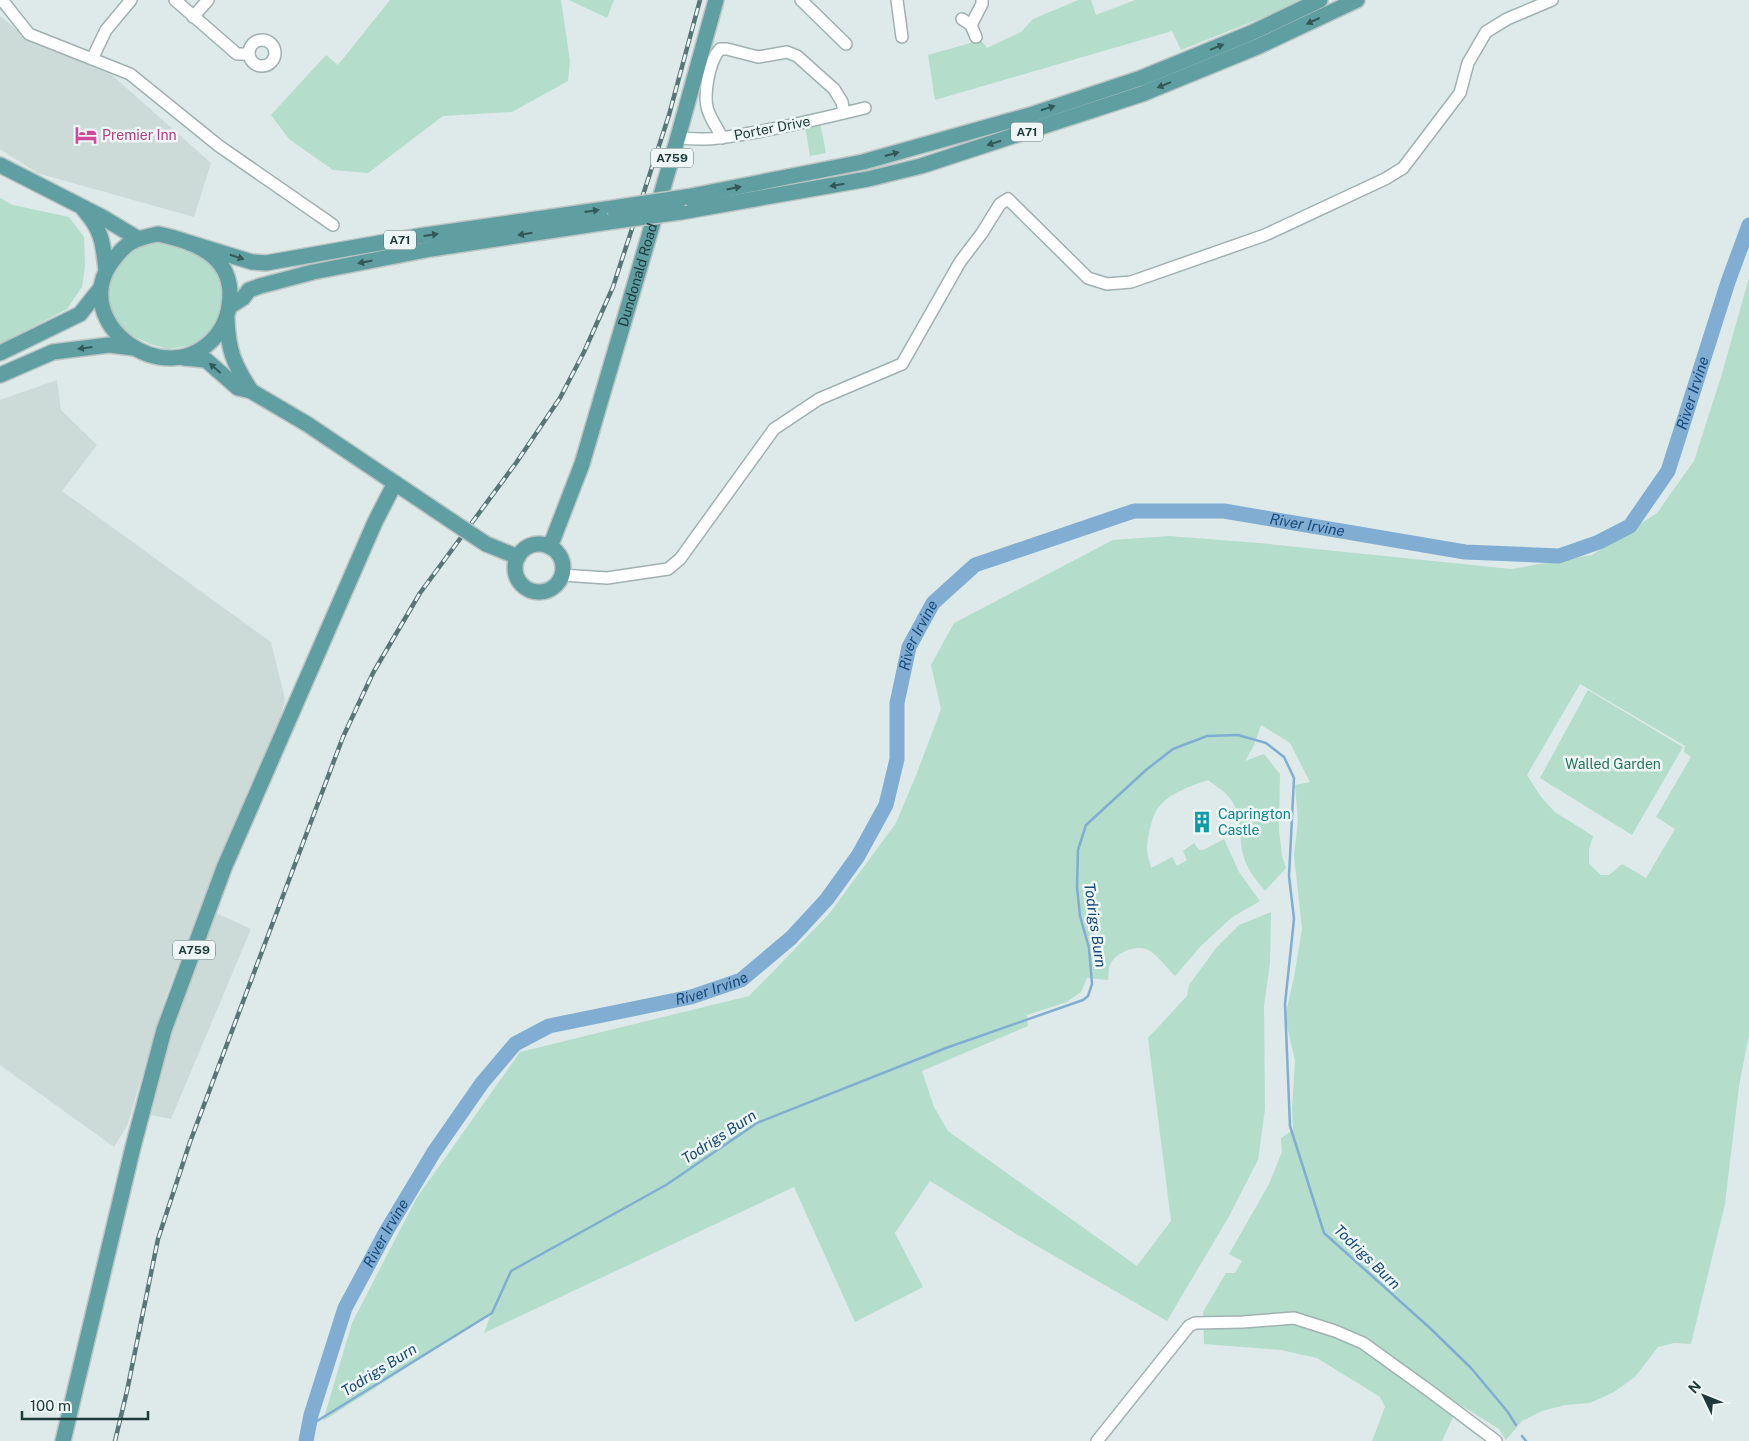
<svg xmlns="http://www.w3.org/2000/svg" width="1749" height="1441" font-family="'Public Sans',sans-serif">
<rect width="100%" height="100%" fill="#ddeae9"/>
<path fill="#ccdad8" d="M0,16L29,40L112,75L211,163L194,217L37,173L0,149Z
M57,380L61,410L97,445L62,491L271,642L285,699L278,728L211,879L165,999L127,1126L114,1147L0,1065V400Z
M216,913L251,929L171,1119L151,1115L176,1008Z"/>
<path fill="#b4ddcc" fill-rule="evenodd" d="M390,0H561L570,61L568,81L512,112L443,116L368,173L333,170L289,139L271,115L326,55L338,65Z
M569,0H614L607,18Z
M1078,0H1091L1096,15L1135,0H1298L1299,3L1181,50L1172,31L935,100L928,55L981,40L987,48L1021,32L1033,19Z
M820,122L826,153L810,156L805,126Z
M0,198L13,205L69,217L84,237L85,266L82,287L67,309L0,344Z
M153,241L185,247L212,260L225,286L221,311L213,330L192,345L168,349L150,344L118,329L106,299L109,275L122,254Z
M1749,278V1035L1739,1086L1725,1204L1691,1344L1674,1343L1658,1347L1635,1377L1614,1392L1590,1403L1565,1405L1542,1411L1522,1421L1506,1440L1499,1429L1459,1404L1442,1441H1372L1385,1407L1380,1397L1317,1358L1281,1350L1204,1344L1203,1312L1226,1273H1235L1242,1261L1229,1254L1269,1184L1282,1152L1281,1138L1293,1130L1292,1108L1295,1061L1285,1017L1294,977L1302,929L1294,855L1298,821L1295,785L1310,782L1290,743L1261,725L1254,745L1245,761L1264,754L1280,774L1279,830L1282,856L1286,868L1265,891C1256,880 1246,868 1243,854C1238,835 1243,811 1227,795C1222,789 1214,785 1208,780C1191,786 1169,793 1158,808C1152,816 1147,839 1147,849C1147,855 1150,862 1151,868L1172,857L1177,866L1187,860L1183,851L1194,843L1199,850H1203L1224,839L1239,872L1260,901L1231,918L1200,947L1175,976C1167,968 1159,957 1150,951C1139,943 1115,952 1110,965C1108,969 1109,975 1108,980L1087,978L1081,992L1067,1002L1027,1015L1028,1026L922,1071L934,1107L948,1131L1137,1266L1171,1221L1148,1038L1187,996L1189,985L1216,948L1239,925L1271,912L1270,963L1264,1006L1265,1109L1258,1160L1228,1218L1167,1321L1018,1235L930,1181L895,1233L923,1287L855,1322L794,1187L484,1333L491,1314L323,1421L352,1323L416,1199L520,1052L749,996L829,914L896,823L917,773L941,709L931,665L954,623L1113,540L1169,536L1259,543L1511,569L1592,555L1657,513L1694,461L1721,377ZM1580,684L1685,746L1684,752L1691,757L1656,817L1675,829L1646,878L1622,864L1609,875H1601L1589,864V850L1593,836L1555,812L1541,797L1527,775Z
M1588,690L1683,747L1632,835L1540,778Z"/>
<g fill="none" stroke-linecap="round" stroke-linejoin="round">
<path stroke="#81add3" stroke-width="2.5" d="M309,1426L492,1313L511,1271L666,1185L757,1123L946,1048L1083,1000L1088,996L1092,984L1089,948L1080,916L1077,887L1078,850L1086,825L1146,770L1173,749L1207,736L1238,735L1266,743L1284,757L1294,778L1289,876L1294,919L1285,1004L1290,1126L1324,1233L1431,1329L1471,1368L1507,1411L1516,1425
M1522,1436L1526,1441"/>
<path stroke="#81add3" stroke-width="15" id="s1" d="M306,1441L311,1415L345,1308L387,1230L434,1152L482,1083L515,1044L549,1026L691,997L741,980L791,938L827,899L858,856L886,805L897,759V703L909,647L933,603L975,565L1134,511H1224L1465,552L1559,556L1599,542L1630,526L1668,471L1728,282L1749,225"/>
<g stroke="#a0b1b1" stroke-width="14">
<path id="minor" d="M2,0L29,34L130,74L219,146L333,225
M175,0L237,54H248
M801,0L846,44
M897,0L902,37
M193,17L208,0
M962,19L971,25L982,4V0
M971,25L976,37
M249 53a13 13 0 1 1 26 0a13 13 0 1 1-26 0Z
M92,59L106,30L131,0
M678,137C703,142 727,137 751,133C790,126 828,117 865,108
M722,138C718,129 712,121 709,113C702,98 709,61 720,49H727L758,57L787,52L797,56L834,89L842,102L844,113
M562,575L607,578L668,569L680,559L774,429L819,399L902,364L960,262L982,233L1000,204L1008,199L1088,278L1107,284L1131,282L1265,235L1385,179L1403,168L1460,93L1468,63L1486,32L1507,19L1552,0
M1097,1441L1189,1326L1195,1323L1243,1322L1294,1318L1335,1331L1363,1343L1431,1392L1496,1441"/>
</g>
<g stroke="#bcc4c4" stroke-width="18">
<g id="major">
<path d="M0,165L102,217L137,238"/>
<path d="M686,197L863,162L1030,115L1141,78L1251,33L1320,0"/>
<path d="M84,210C102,230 103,243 106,270"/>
<path d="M681,212L868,179L921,166L1142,94L1257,47L1357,0"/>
<path d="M158,234C191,241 229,253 230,293C230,309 226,324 216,336C166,395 69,323 111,263C126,242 133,239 158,234Z"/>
<path d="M190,243L252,262L266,263L419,236L613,208"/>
<path d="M229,307L243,298L249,290L260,286L313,272L431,249L608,222"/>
<path d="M227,319C228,351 234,364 251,391"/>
<path d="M0,353L80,314L100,289"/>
<path d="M184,358L206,360L238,388L251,391L307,424L453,522"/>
<path d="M0,375L53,352L109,345L134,348"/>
<path d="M486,544L518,557"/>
<circle cx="539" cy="568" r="24"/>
<path id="s2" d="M550,547L582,464L678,137L716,0"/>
<path d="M63,1441L133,1147L164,1030L224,868L375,522L395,483"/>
</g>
</g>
<use href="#minor" stroke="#fff" stroke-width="11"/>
<use href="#major" stroke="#5f9fa2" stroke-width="15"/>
<g stroke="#587577" stroke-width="4.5">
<path id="rail" d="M115,1441L127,1391L158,1239L190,1142L343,737L373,673L420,593L516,463L560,398L584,352L613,287L669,115L700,0"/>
</g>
<use href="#rail" stroke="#eef7f5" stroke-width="2.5" stroke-dasharray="8" stroke-linecap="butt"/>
<g stroke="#bcc4c4" stroke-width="18" stroke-linecap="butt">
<path id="major-bridge" d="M613,208L686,197
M608,222L681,212
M453,522L486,544"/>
</g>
<use href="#major-bridge" stroke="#5f9fa2" stroke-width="15"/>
</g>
<defs><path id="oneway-solid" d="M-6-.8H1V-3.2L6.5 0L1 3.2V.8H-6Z" transform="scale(1.25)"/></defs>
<g fill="#325859">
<use href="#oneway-solid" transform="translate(1313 21) rotate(155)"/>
<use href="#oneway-solid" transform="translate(1217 47) rotate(-22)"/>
<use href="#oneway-solid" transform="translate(1164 85) rotate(158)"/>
<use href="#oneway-solid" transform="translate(1048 108) rotate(-18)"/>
<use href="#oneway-solid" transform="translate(994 143) rotate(162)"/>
<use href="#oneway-solid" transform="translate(892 154) rotate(-15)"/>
<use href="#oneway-solid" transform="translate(837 185) rotate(170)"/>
<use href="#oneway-solid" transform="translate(734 188) rotate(-11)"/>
<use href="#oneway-solid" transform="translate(592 211) rotate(-8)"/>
<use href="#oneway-solid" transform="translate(525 234) rotate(171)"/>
<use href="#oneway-solid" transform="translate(431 235) rotate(-8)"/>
<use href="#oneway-solid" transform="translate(237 257) rotate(18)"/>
<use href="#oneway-solid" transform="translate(365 262) rotate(169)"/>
<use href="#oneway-solid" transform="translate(85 348) rotate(173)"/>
<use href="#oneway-solid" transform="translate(215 368) rotate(-139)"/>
</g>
<defs>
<g id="hotel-bare" transform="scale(1.725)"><path d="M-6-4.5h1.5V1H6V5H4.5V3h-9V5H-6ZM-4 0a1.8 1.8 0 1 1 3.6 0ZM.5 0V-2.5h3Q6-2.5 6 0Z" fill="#d1479c" stroke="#eef7f5" stroke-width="2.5" paint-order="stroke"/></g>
<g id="building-bare" transform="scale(1.725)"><path d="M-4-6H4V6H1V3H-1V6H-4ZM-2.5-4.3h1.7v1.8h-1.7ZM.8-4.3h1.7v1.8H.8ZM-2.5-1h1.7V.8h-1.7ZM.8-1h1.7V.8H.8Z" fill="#0f9aa8" stroke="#eef7f5" stroke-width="2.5" paint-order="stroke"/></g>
</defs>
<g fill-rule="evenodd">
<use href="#hotel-bare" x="86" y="135"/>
<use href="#building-bare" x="1202" y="822"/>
</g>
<g text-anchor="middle" stroke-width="5" stroke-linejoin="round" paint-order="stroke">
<g fill="#eef7f5" stroke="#5c7272" stroke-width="1">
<rect x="1011" y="122.5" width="32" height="19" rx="4"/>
<rect x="651" y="148.5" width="42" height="19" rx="4"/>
<rect x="384" y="230.5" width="32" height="19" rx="4"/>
<rect x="173" y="940.5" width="42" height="19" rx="4"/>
</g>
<g font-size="12" font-weight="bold" fill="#1e393a">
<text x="1027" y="136">A71</text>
<text x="672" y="162">A759</text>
<text x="400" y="244">A71</text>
<text x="194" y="954">A759</text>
</g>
<g font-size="14" fill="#1e393a" stroke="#eef7f5">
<text transform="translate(772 128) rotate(-11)" y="5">Porter Drive</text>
<text dy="5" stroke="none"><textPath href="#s2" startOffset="286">Dundonald Road</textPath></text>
</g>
<g font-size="14" fill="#b23c85" stroke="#eef7f5" text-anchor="start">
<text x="102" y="140">Premier Inn</text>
</g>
<g font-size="14" fill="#27735c" stroke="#eef7f5">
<text x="1613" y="769">Walled Garden</text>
</g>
<g font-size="14" fill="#0d838f" stroke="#eef7f5" text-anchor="start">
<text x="1218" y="819">Caprington<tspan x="1218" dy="16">Castle</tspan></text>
</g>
<g font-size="15" font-style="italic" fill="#164979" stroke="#eef7f5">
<text dy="5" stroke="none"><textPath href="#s1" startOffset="2009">River Irvine</textPath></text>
<text dy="5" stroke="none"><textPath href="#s1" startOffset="1529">River Irvine</textPath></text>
<text dy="5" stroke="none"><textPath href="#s1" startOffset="1094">River Irvine</textPath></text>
<text transform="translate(1095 925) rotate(82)" y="5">Todrigs Burn</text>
<text dy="5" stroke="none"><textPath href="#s1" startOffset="659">River Irvine</textPath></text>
<text transform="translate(719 1137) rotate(-33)" y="5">Todrigs Burn</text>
<text dy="5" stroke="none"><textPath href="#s1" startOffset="224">River Irvine</textPath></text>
<text transform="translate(1367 1257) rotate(44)" y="5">Todrigs Burn</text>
<text transform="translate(379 1370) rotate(-32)" y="5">Todrigs Burn</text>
</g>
</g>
<g transform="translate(1704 1396) rotate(313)" stroke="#eef7f5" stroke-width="4" paint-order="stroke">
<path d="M0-4L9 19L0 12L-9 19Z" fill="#1e393a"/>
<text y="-8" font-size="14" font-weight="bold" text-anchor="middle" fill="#1e393a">N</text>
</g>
<path d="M22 1411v8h126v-8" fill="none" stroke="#1e393a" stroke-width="2.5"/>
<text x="30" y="1411" font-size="15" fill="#1e393a" stroke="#eef7f5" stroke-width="4" paint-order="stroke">100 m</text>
</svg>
